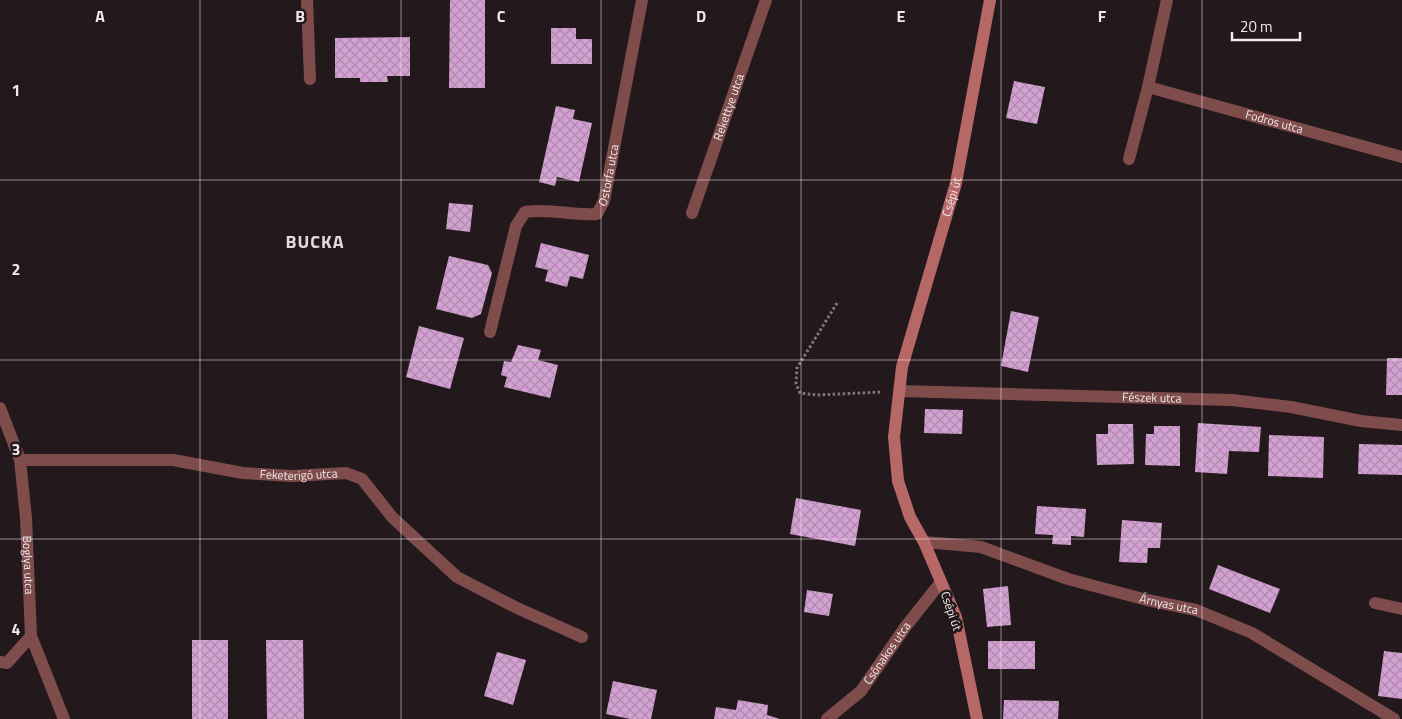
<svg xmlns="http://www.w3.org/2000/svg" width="1402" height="719" font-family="'Titillium Web',sans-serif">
<defs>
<pattern id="building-cross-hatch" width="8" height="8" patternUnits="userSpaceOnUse" patternTransform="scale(1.25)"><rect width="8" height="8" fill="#d3a1d1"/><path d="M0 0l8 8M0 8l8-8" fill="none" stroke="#b08aae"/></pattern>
</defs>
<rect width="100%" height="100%" fill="#23181c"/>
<path fill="url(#building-cross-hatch)" d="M450,0H485V88H449Z
M551,28H576V39H592V64H551Z
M410,37V76H387L388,82H360V78H335V38Z
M1014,81L1045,87L1037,124L1006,118Z
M556,106L575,110L573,119L592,123L579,182L557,177L555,186L539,182Z
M449,203L473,205L470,232L446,229Z
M541,243L589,255L583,279L570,276L567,287L545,281L548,270L535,267Z
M449,256L488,265L492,273L481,314L472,318L436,309Z
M1011,311L1039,317L1028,372L1001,366Z
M419,326L464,338L450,389L406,377Z
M518,345L541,350L538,360L558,365L550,398L504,387L507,377L501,375L504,361L511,362Z
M1387,358H1402V395H1386Z
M925,409L963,410L962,434L924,433Z
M1198,423L1261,427L1259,452L1229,451L1227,474L1195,472Z
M1108,424H1133L1134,464L1097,465L1096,434H1108Z
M1154,426H1180V466L1145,465L1146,434H1154Z
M1269,435L1324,437L1323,478L1268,476Z
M1359,444L1402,445V475L1358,474Z
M796,498L861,510L855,546L790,534Z
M1037,506L1086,509L1084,537L1071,536V545L1052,544L1053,535L1035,534Z
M1122,520L1162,523L1160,548H1148L1147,563L1119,562Z
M1218,565L1280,589L1270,613L1209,589Z
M1008,586L1011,625L987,627L983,589Z
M807,590L833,594L829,616L804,612Z
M192,640H228V719H192Z
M266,640H303L304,719H267Z
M988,641H1035V669H988Z
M1384,651L1402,653V699L1378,696Z
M497,652L526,660L513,705L484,696Z
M613,681L657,690L651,719H630L606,714Z
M738,700L768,705L767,715L780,719H714L716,707L736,710Z
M1004,700L1059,701L1058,719H1003Z"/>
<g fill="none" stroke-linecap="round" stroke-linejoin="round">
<path stroke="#81787b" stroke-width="3" stroke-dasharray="2.5 2.5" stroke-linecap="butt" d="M837,303L797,368L796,384L800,393L817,395L882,392"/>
<g stroke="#7e4d4b" stroke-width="12">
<path d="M307,0L310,79"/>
<path id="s1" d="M1148,87L1402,157"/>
<path d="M1129,159L1148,87L1167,0"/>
<path id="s2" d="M692,213L766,0"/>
<path id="s3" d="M490,332L516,226L525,212C550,208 572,216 597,214L604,201L642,0"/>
<path id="s4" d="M900,391L1232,400L1291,407L1361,421L1402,425"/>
<path id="s5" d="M0,408L20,460L26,518L31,636L64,719"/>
<path id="s6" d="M20,460H173L243,473L292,476L346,473L362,479L392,517L457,577L517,608L582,637"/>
<path id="s7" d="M924,542L981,547L1068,579L1147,600L1196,610L1252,633L1394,719"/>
<path d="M1375,603L1402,609"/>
<path d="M0,662L7,663L31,636"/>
<path id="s8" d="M827,719L861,691L906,626L941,582"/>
</g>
<path stroke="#b66866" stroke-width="12" id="s9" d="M977,719L956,617L924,542L910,517L898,481L894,437L902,367L956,183L990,0"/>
</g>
<path fill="none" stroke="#f1e9ec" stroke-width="1" stroke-opacity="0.55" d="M200,0V719M401,0V719M601,0V719M801,0V719M1001,0V719M1202,0V719M0,180H1402M0,360H1402M0,539H1402"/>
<g text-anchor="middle" stroke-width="5" stroke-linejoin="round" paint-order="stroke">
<g font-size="12" fill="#f1e9ec" stroke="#23181c">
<text dy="4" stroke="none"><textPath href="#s2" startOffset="112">Rekettye utca</textPath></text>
<text dy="4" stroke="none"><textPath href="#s1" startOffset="131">Fodros utca</textPath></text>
<text dy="4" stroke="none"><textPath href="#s3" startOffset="239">Ostorfa utca</textPath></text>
<text dy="4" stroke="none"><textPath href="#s9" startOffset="544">Csépi út</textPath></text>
<text dy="4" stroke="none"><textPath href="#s4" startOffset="252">Fészek utca</textPath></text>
<text dy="4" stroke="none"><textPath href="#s6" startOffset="280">Feketerigó utca</textPath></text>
<text dy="4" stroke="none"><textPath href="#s5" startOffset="161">Boglya utca</textPath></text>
<text dy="4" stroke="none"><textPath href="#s7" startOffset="254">Árnyas utca</textPath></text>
<text transform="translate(951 611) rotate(71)" y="4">Csépi út</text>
<text dy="4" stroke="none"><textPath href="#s8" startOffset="90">Csónakos utca</textPath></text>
</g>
<g font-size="18" font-weight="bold" letter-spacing="1" fill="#e8d8dd" stroke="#23181c">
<text x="315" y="248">BUCKA</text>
</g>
</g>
<g font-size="16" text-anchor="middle" font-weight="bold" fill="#f1e9ec" stroke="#23181c" stroke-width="5" stroke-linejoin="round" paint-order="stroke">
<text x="100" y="22">A</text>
<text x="300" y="22">B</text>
<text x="501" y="22">C</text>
<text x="701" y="22">D</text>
<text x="901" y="22">E</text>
<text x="1102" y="22">F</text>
<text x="16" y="96">1</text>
<text x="16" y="275">2</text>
<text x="16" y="455">3</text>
<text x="16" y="635">4</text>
</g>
<path d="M1232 32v8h68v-8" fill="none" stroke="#f1e9ec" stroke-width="2.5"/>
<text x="1240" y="32" font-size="15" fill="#f1e9ec" stroke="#23181c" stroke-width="4" paint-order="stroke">20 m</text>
</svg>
